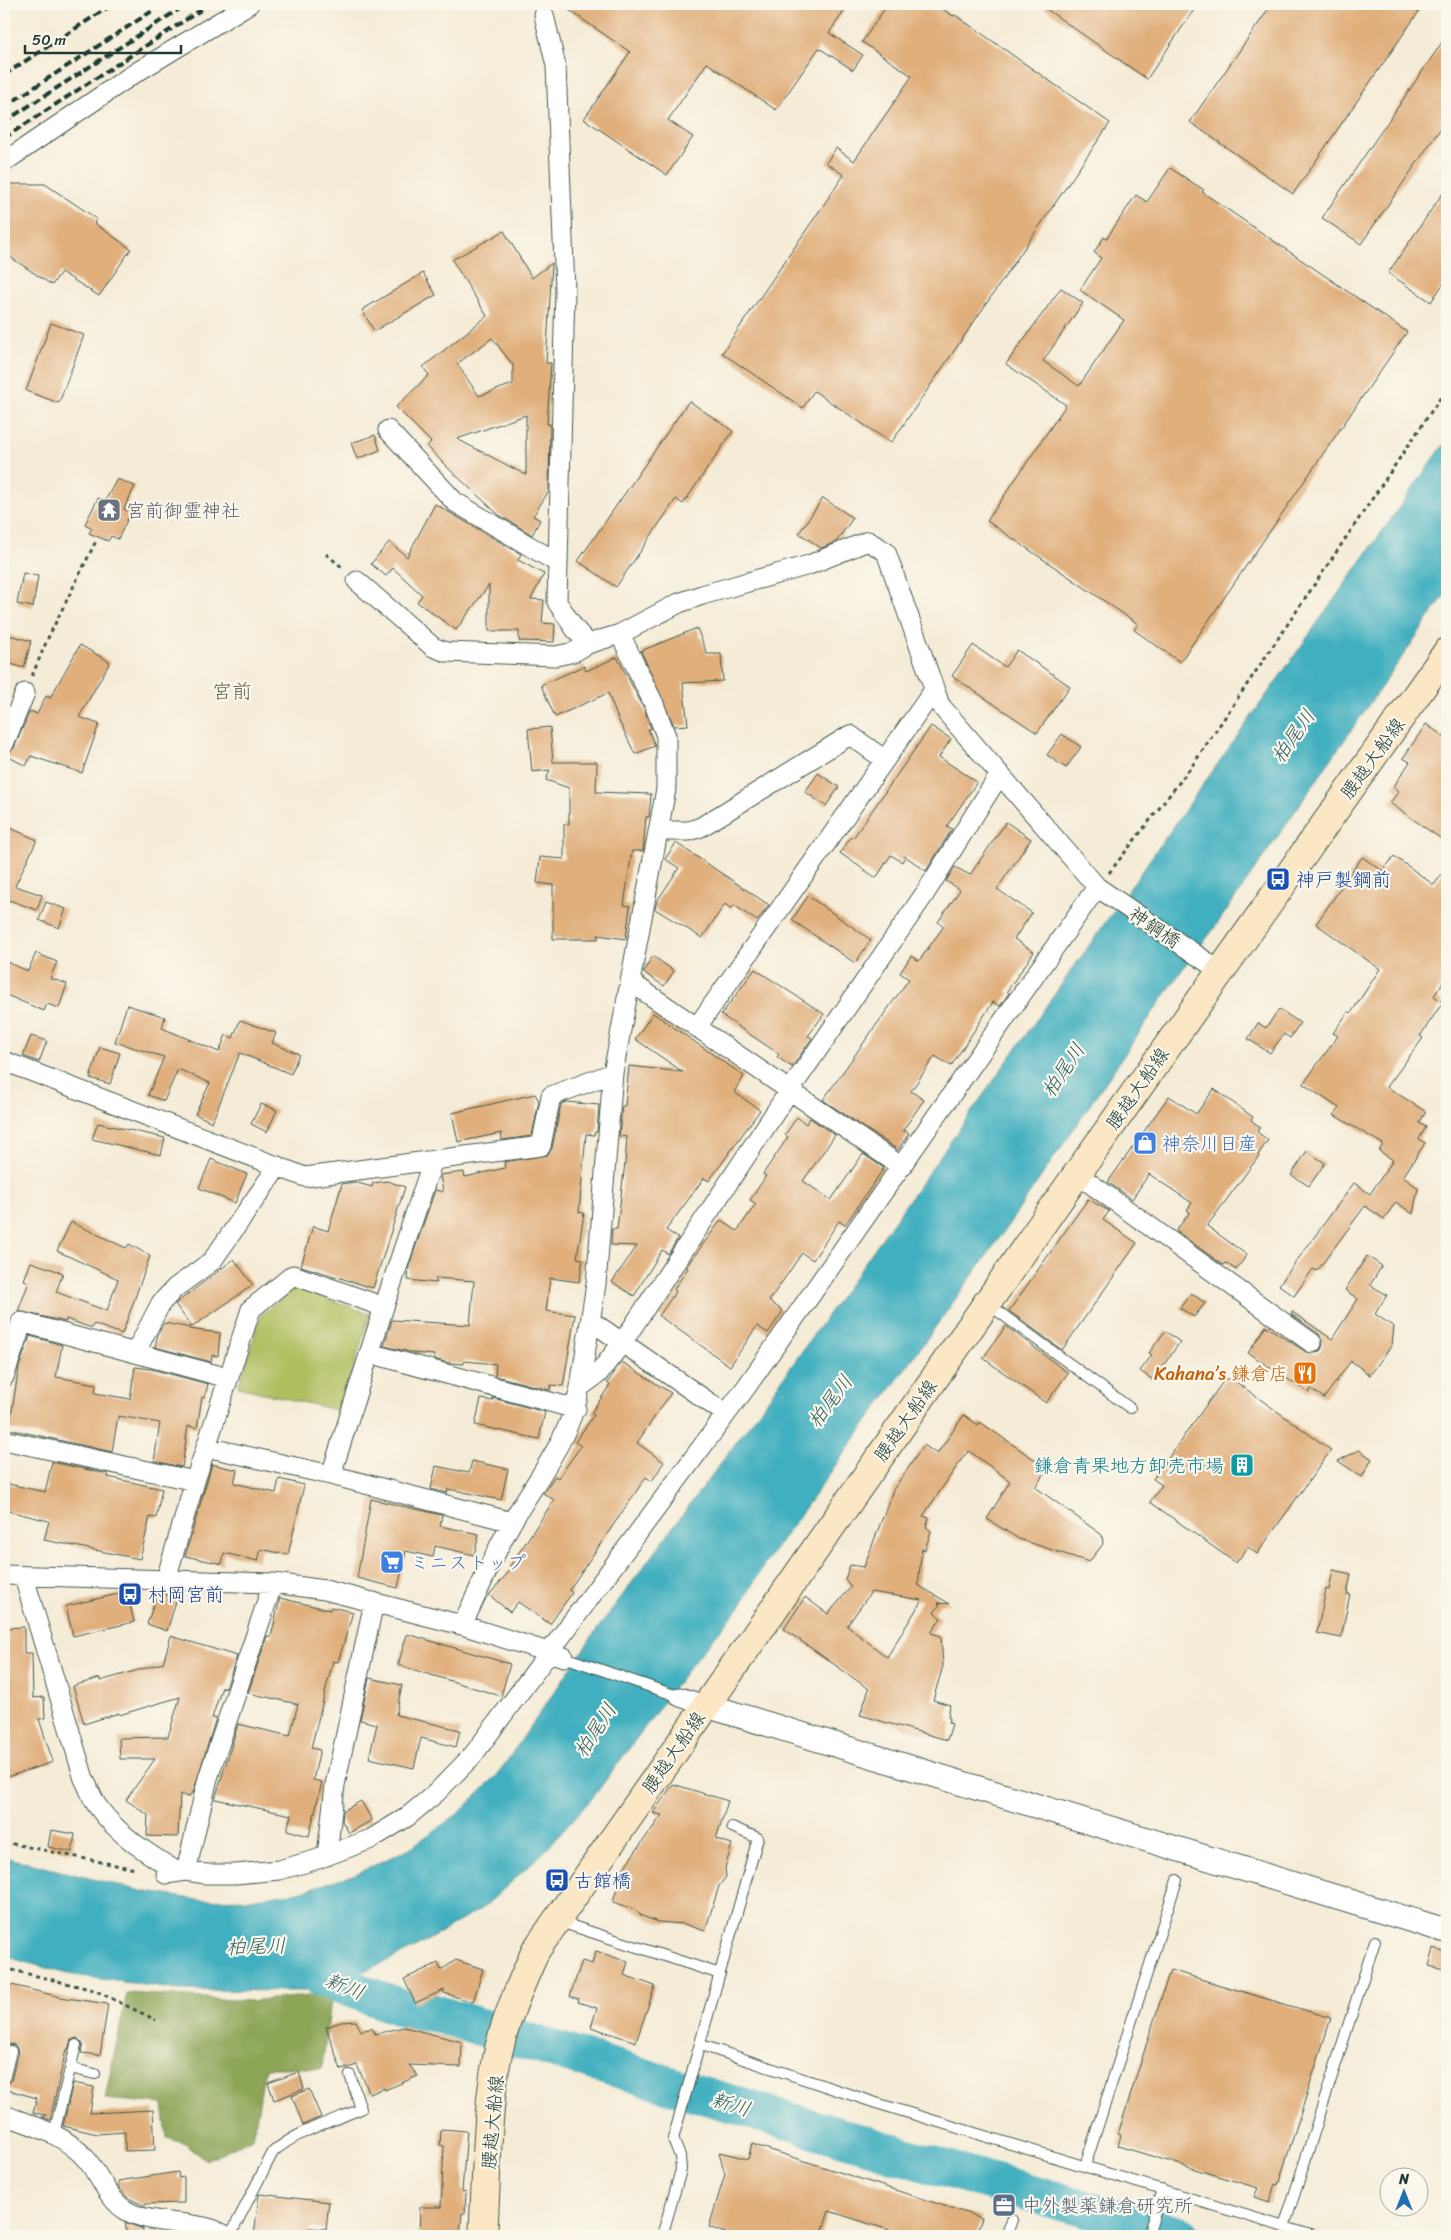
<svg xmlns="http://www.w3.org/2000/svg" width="1451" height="2240" font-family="Sriracha,'Klee One',sans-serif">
<rect width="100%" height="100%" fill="#fbf7ec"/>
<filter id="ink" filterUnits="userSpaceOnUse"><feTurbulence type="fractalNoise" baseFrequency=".02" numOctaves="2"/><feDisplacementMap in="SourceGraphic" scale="10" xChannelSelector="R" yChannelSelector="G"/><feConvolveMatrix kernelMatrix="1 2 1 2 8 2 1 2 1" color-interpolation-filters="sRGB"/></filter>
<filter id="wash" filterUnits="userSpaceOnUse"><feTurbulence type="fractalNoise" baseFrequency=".0096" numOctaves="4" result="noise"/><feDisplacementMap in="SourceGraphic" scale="20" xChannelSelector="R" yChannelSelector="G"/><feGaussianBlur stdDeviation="1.12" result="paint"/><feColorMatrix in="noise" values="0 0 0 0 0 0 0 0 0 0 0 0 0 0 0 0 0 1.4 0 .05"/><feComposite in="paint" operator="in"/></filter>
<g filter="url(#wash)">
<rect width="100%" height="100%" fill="#f5ecd7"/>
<path fill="#b1be60" stroke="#687e4a" d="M295,1287L370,1314L340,1411L238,1387L261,1315Z"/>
<path fill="#8ca556" stroke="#567145" d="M127,1993L249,2001L332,1994L322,2068H265L253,2138L206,2160L185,2144L167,2138L163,2104L105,2099Z"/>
<path fill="#41afbf" stroke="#30767a" d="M1447,440V592L1213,930L1184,967L998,1240L764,1565L739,1608L690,1666L594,1796L545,1851L484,1907L413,1949L336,1984L306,1991L179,1990L67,1974L4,1956V1857L141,1891L199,1900L249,1899L299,1892L356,1874L410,1848L459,1813L498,1774L598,1628L761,1409Z"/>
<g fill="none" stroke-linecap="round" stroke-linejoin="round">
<path stroke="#41afbf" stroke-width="38" d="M306,1948L319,1977L411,2011L434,2013L943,2168L1181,2236"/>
</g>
<g id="blocks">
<path fill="#e0af7c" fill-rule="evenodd" d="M560,4H849L829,33L863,55L853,70L819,48L776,110L707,63L668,120L693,137L667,175L584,119L630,52Z
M888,4H935L953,16L955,15L1110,123L891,443L814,391L803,408L722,353L844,175L826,163L836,148L854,161L912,76L862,42Z
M1039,4H1198L1147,79Z
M1272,4H1424L1293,194L1190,122Z
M1447,35V119L1361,244L1322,218Z
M1170,168L1204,190L1202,192L1407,332L1180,662L1134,630L1138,624L987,521L1066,405L1006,364L1061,288L1083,303L1043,361L1079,386L1124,320L1080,290L1101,258L1094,252L1104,237L1106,239L1136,195L1147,202Z
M8,184H45L97,219L94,223L131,249L99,296L61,272L52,285L4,253V208L8,214Z
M1447,187V278L1431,302L1388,273Z
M504,231L532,278L552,263L546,363H551L547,424H550L549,491L533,516L540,520L532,535L499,515L446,466L427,446L431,442L396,407L429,375L423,367L487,316L452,260ZM492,338L513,365V384L479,396L457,364ZM526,415V475L457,439Z
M423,273L436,295L374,331L362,310Z
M51,323L84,335L59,403L26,391Z
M689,401L733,431L683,504L676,499L616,587L578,561Z
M375,435L380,450L357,459L351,443Z
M117,479L135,486L124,509L131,512L118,539L111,536L108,541L89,533L92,528L85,524L98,498L105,501Z
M823,498L853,518L836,542L821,548L799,533Z
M435,504L521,554L518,560L544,574L531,599L544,600L542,623L555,624L554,642L519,641V631H489V585L456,630L417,602L422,595L393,568L386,576L371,564L389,542L407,557Z
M23,573L38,576L33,607L17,604Z
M697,628L707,654H721L723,681L683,683L688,725L674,726L641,651Z
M9,635L31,641L24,668L4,662Z
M80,645L110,662L79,717L99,724L82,773L31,756L26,766L5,755L14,748L30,711L37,714L46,696L50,698Z
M973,645L1005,667L1017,650L1070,686L1037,733L952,676Z
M617,657L644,708L651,729H648L655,746L635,754L618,719L608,693L555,717L541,685L584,666L586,671Z
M1426,724L1447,739V843L1390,803L1399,791L1393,787L1410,762L1403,758Z
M931,726L951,739L939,757L977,782L947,826L952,829L926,871L905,856L902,862L891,855L876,878L840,853L851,837L853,838Z
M550,727L553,762H597L596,792L651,794L649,817H646L643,851H632L624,905L630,906L626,939L598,935V939H553V885L537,883L540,857L564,859V824H569V788L546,780L550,770L532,772L528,729Z
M1062,734L1081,747L1066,768L1047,755Z
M818,773L839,787L826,806L805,792Z
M1006,822L1031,839L997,889L1032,913L1014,939L1034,952L1007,991L1009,993L1000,1006L993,1002L951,1066L935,1056L911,1091L924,1100L903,1130L909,1133L898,1150L823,1100L909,979L900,973L911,956L919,961L944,926L938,922L960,890L946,881L955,867L970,875Z
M4,825L37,840L15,886L42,895L37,910L9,900L4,911Z
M676,843L769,905L757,921L734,905L731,909L725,904L702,938L655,909L657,901L679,868L665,859Z
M1394,856L1434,885L1447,867V976L1434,996L1443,1002L1420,1036L1423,1038L1387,1087L1426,1112L1419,1123L1426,1127L1419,1139L1425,1143L1403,1177L1418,1188L1413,1214L1396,1202L1384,1219L1365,1206L1317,1271L1313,1269L1294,1296L1279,1285L1337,1206L1354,1183L1370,1194L1393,1160L1379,1151L1383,1144L1334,1115L1339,1108L1303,1084L1338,1036L1333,1033L1349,1011L1351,1013L1380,969L1316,924L1362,857L1383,871Z
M808,896L871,940L855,963L792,920Z
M46,902L66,909L59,928L39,920Z
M36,953L57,962L50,978L67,984L59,1008L47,1004L44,1011L4,994V961L28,971Z
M653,956L674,971L664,986L643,972Z
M755,969L824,1014L808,1036L812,1038L792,1067L777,1057L779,1054L721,1015Z
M127,1005L165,1017L162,1028L219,1052L226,1035L233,1038L240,1020L276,1033L272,1043L299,1054L291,1074L240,1053L212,1122L195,1114L210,1083L178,1069L164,1101L148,1095L164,1057L115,1042Z
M1279,1009L1300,1023L1290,1038L1284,1034L1270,1053L1248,1039L1258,1023L1266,1028Z
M653,1013L744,1076L734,1092L760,1110L709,1181L704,1178L666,1230L678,1238L668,1254L662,1250L634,1296L612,1282L637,1246L611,1245L612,1229H617L625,1163L627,1137L619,1136L622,1106H625L629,1066L683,1072L635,1039Z
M31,1036L47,1041L39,1062L23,1056Z
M100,1047L120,1053L110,1084L90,1078Z
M1214,1089L1253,1117L1251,1120L1260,1127L1257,1132L1268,1140L1258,1155L1259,1156L1207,1226L1247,1255L1236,1270L1226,1263L1223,1265L1176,1231L1190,1212L1187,1210L1192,1203L1149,1174L1132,1199L1108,1182L1169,1096L1196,1114Z
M535,1094L539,1101L532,1136L502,1140L501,1133L458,1142L452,1113Z
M566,1102L599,1105L597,1132H595L594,1135L586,1134L579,1212L584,1213L577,1258L583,1259L579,1282L550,1278L546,1311L575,1315L563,1386L551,1385L550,1390L495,1376L496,1364L464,1361V1364L448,1363L434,1359V1355L414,1353L384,1346L392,1320L470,1325L474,1281L436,1278V1283L408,1280L409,1266L435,1190L443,1192L440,1175L464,1172L465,1177L505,1168L504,1162L548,1155L552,1148L561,1104Z
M261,1104L277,1110L267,1132L251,1124Z
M797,1117L806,1124L810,1118L835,1135L803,1181L831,1200L863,1154L884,1168L845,1225L839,1221L813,1260L802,1253L769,1301L783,1311L768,1333L757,1326L730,1366L659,1316L676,1291L674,1289L688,1268L686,1267L721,1220L737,1231L756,1204L750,1200L766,1176L763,1174L788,1137L785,1135Z
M98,1123L165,1138L161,1155L92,1139Z
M1307,1151L1325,1163L1309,1186L1291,1175Z
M211,1159L247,1174L235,1203L199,1188Z
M387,1181L405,1187L373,1288L301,1266L313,1226L328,1231L342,1184L354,1182L372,1187L373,1183Z
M1088,1199L1109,1211L1103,1220L1137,1243L1062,1350L1009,1311Z
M71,1222L126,1248L129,1244L150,1256L122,1334L94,1324L92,1328L66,1319V1322L18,1311L29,1282L24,1280L31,1262L63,1273L56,1292L107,1311L118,1279L57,1251Z
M1367,1256L1382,1266L1370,1285L1387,1295L1375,1314L1394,1327L1392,1345L1370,1375L1351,1361L1324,1398L1311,1389L1309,1393L1248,1353L1266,1326L1306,1352L1316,1353L1321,1350L1323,1344L1319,1334L1291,1314L1292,1312L1332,1339L1358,1299L1345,1290Z
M234,1259L253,1285L192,1327L175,1304Z
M1191,1293L1205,1303L1194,1317L1180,1308Z
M164,1323L191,1328L189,1329L220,1333L218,1356L212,1355L211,1362L155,1347L158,1334Z
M1006,1326L1068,1373L1046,1403L983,1358Z
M1165,1331L1180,1342L1153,1380L1140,1371L1152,1355L1149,1353Z
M30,1336L62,1345L56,1377L96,1384L95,1393L130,1399L135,1367L151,1369L208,1384L205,1397H202L197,1428L188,1426L182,1467L154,1461L160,1423L118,1416L112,1452L9,1429L19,1367Z
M622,1362L671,1393L637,1443L664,1462L652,1481L646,1477L569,1590L572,1593L550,1624L518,1602L510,1612L489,1595L512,1568L510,1566L554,1500L543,1493L555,1476L558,1478L581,1446L575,1442L594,1415L591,1413L610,1385L607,1383Z
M1225,1379H1232L1331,1450L1257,1554L1248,1547L1236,1563L1150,1502L1162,1485L1153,1479Z
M493,1398L545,1412L539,1439L475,1425L481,1399L493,1401Z
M964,1415L978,1425L980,1422L1048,1469L1035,1487L1102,1535L1103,1544L1089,1562L1019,1539L987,1519L1010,1481L969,1451L964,1456L923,1516L929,1518L926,1527L931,1531L925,1550L922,1549L918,1585L950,1604L938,1603L940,1604L934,1613L941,1618L931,1633L941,1636L943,1666L933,1700L950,1705L948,1717L950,1718L949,1723L952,1724L947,1740L860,1715L869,1689L784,1629L805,1597L828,1614L851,1587L845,1579L850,1565L864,1567L893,1490L924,1445L937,1454ZM871,1592L922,1600L887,1657L847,1626Z
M1359,1450L1372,1459L1362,1477L1338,1461Z
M472,1461L508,1469L501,1500L459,1491L448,1489L447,1493L431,1489L436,1466L469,1473Z
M52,1462L108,1474V1477L162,1489L156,1518L150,1517L140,1559L44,1540L49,1521L4,1510V1483L45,1492Z
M212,1464L237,1470L234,1483L276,1493L279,1479L304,1485L288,1555L261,1549L258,1561L224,1553L222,1564L185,1556Z
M371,1499L442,1515L440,1526L479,1534L474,1555L435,1546L433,1557L406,1551L398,1588L357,1578Z
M1333,1570L1351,1574L1347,1594H1350L1341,1638L1317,1633L1326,1589L1329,1590Z
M127,1592L134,1622L73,1636L66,1606Z
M158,1592L177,1598L167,1631L147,1624Z
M280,1598L330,1610L331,1607L353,1612L338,1662L333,1661L311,1748L320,1750L313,1780L322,1782L309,1836L287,1830L291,1815L215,1799L238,1724L290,1736L298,1704L248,1693L267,1636L271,1637Z
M24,1627V1653H32L33,1698L44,1697L45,1718L39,1719L53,1762L4,1778V1699H6L4,1628Z
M407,1634L510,1664L501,1696L398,1665Z
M171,1636L237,1656L226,1688L222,1687L212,1718H216L193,1793H191L189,1797L180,1794L178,1837L147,1836L148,1815L126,1800L155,1759H120L119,1738L168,1737L180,1697L119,1715V1713L84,1724L73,1686L100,1678V1681L163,1663Z
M369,1678L402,1685L396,1715L460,1730L456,1747L421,1738L414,1768L369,1758L377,1724L360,1720Z
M673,1784L728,1801L716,1839L732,1844L725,1868L726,1877L719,1886L705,1931L684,1924L658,1922L642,1916L634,1909L613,1902L622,1870L662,1815L653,1813Z
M361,1801L372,1820L349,1833L342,1821L343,1811Z
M51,1830L75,1834L72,1852L48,1847Z
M1434,1949L1447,1953V1971L1429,1966Z
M596,1951L628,1962L624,1975L655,1986L636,2042L591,2027L597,2008L578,2002L579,1999L570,1996L582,1961L592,1964Z
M456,1960L483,1969L473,2002L444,1993V1990L415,2003L404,1979L438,1963L441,1970Z
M1170,1970L1331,2018L1278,2185L1275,2184L1270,2202L1254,2197L1258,2188L1118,2146L1121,2135L1118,2134Z
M4,1983L60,1997L108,2004L100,2055L81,2053L83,2044L77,2038L71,2040L68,2050H66L50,2120L42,2117L46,2115L33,2113L37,2098L4,2089V2086L11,2081L18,2052L16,2046L12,2044L6,2046L4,2052Z
M356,2021L361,2031L372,2028L375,2034L404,2027L462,2042L461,2067L409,2065L418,2076L385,2090L384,2088L370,2094L357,2065L341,2070L326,2027L341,2022Z
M299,2072L304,2089L274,2100L268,2083Z
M73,2083L94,2087L90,2113L153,2110L155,2150L125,2151V2132L97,2134L63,2126Z
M309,2089L321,2117L303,2125L292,2096Z
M441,2129L467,2131L462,2191L466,2192L465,2213H462L460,2236H419L420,2207H441L444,2146L440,2145Z
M752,2144L982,2218L976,2236H908L829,2211L821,2236H724L725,2233L709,2227L725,2174L719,2152L748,2159Z
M178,2172L179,2178L184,2177V2203L145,2204V2206L128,2198L119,2188L118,2181Z
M259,2194L329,2202L326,2229L309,2228L310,2236H254Z
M125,2222L143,2229L142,2236H127Z"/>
</g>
</g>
<g filter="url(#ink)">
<use href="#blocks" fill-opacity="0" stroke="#3f574c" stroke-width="1"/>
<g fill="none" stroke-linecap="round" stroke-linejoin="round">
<g stroke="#3f574c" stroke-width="12">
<path id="service" d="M988,1304L1130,1408
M564,1657L680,1697
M557,1921L720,1974
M701,2045L876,2103L1314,2236
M70,2068L95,2074
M4,2079L11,2051
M54,2133L76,2045
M1085,2166L1177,1880
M1284,2227L1375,1941
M226,2236L234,2228L273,2152C297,2131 332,2121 361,2109L350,2075
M662,2236L681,2170L680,2156L673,2139L758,1838L732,1827
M1006,2236L1012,2220
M1148,2236L1162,2189"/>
</g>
<g stroke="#3f574c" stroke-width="21">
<path id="minor" d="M544,15L556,66L565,290L557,602L575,629L588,644L620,634L679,603L702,595L809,565L868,541L886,552L940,705L1097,887L1220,971
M4,162L132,75L249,4
M388,430L455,502L558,563
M357,581L433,647L446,652L556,656L574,652L588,644
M4,744L25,693
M659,831H689L701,827L850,735L885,760
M632,983L902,1167
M697,1027L934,690
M4,1061L305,1177L541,1146L551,1096L613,1073
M1077,1174L1312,1343
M591,1321L726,1414
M135,1353L161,1303L175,1288L212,1261L278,1166
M369,1353L576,1409
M4,1377L18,1336L21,1322L228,1378
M580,1387L596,1284L613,1073L666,789V736L654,704L620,634
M4,1440L195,1481
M206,1447L331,1475L512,1522
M331,1475L384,1307L433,1160
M4,1575L273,1583L325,1590L462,1625L564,1657
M24,1577L84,1779C89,1788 92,1799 98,1807C118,1835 147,1853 176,1871
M166,1579L195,1481L251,1309L293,1275L384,1307
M462,1625C479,1591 493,1555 512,1522C536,1480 571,1437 580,1387L598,1374L622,1343L790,1090L924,895L1000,774
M680,1697L705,1705
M327,1856L335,1785L374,1602
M186,1871L208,1778L273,1583
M166,1874L186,1871L206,1874H236L279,1870L315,1860L371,1839L407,1817L436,1793L473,1755L747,1386L1097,887
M4,2115C34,2126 65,2134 87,2160C100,2176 109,2201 127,2211C155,2227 203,2219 226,2236"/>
</g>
<g stroke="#3f574c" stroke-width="26">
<path id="tertiary" d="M705,1705L1447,1931"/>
</g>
<g stroke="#3f574c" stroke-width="30">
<path id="secondary" d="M483,2236C487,2178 486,2110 498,2053C506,2017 521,1984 536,1950L1077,1174L1447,652"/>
</g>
<path stroke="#3f574c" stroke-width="3" stroke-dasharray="4 4" stroke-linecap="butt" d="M326,554L343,568
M32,676L48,638L96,541
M1109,873L1192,766L1447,388
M4,1842L135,1869
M4,1968L94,1990L156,2020"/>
<use href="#service" stroke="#fff" stroke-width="10"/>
<use href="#minor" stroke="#fff" stroke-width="19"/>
<use href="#tertiary" stroke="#fff" stroke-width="24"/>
<use href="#secondary" stroke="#fbe7c3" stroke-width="28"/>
<path stroke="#1f3d34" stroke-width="4" stroke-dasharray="8 4" stroke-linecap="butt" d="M4,75L113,4
M4,107L163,4
M4,122L187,4
M4,138L210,4"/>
</g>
</g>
<defs>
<g id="temple-square" transform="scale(1.25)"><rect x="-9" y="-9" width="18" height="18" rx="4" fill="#6b7280" stroke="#fbf7ec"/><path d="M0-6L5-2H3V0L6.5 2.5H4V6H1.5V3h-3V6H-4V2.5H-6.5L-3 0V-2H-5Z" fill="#fff"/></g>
<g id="bus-square" transform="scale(1.25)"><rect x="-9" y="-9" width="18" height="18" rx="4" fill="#1a4fb4" stroke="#fbf7ec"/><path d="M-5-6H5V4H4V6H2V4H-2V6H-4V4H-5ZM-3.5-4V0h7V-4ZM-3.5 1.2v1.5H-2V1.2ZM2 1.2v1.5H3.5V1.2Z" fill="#fff"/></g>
<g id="shop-square" transform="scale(1.25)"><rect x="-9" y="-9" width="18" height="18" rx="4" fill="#3f7fe0" stroke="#fbf7ec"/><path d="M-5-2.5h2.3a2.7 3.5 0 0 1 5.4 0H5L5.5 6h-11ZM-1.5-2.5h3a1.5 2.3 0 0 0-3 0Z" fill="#fff"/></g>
<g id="restaurant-square" transform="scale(1.25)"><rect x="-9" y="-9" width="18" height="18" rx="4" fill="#e8710a" stroke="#fbf7ec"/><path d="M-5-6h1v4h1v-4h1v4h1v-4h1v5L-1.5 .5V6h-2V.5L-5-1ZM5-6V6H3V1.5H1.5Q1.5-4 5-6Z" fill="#fff"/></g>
<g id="building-square" transform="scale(1.25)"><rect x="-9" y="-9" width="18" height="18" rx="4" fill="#0f9aa8" stroke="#fbf7ec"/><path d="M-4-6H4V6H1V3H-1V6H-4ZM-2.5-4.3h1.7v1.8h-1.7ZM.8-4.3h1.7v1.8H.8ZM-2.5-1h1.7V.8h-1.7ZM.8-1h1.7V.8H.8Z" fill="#fff"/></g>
<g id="supermarket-square" transform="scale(1.25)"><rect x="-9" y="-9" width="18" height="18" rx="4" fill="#3f7fe0" stroke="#fbf7ec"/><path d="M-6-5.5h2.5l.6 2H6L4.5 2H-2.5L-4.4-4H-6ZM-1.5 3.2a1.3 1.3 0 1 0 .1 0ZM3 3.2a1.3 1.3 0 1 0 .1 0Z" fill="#fff"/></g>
<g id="office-square" transform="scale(1.25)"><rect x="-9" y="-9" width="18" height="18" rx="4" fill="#5c6f8a" stroke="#fbf7ec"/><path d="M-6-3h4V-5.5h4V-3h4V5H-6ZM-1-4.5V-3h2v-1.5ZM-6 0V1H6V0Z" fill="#fff"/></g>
</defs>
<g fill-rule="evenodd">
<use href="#temple-square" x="109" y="510"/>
<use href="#bus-square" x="1278" y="879"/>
<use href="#shop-square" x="1145" y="1143"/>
<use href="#restaurant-square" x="1305" y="1373"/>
<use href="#building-square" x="1242" y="1465"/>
<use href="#supermarket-square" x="392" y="1562"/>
<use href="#bus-square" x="130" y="1594"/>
<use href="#bus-square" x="557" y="1880"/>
<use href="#office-square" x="1004" y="2205"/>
</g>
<g text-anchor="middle" stroke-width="4.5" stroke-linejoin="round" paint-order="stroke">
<g font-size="19" fill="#5b616d" stroke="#fbf7ec" text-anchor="start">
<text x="126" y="517">宮前御霊神社</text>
</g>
<g font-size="19" fill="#1f3d34" stroke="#fbf7ec">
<text transform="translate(1372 758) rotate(-54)" y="7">腰越大船線</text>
<text transform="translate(1155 927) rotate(34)" y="7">神鋼橋</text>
<text transform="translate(1137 1088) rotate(-55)" y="7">腰越大船線</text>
<text transform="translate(905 1420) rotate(-55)" y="7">腰越大船線</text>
<text transform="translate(673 1752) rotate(-55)" y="7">腰越大船線</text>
<text transform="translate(492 2122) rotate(-85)" y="7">腰越大船線</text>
</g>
<g font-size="19" fill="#164399" stroke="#fbf7ec" text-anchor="start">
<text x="1296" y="886">神戸製鋼前</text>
<text x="148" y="1601">村岡宮前</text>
<text x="574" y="1887">古館橋</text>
</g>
<g font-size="19" fill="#366cbe" stroke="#fbf7ec" text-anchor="start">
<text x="1162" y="1150">神奈川日産</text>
<text x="410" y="1569">ミニストップ</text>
</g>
<g font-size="19" fill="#c56008" stroke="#fbf7ec" text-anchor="end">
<text x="1288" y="1380">Kahana’s 鎌倉店</text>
</g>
<g font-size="19" fill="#0d838f" stroke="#fbf7ec" text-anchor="end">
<text x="1224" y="1472">鎌倉青果地方卸売市場</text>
</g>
<g font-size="19" fill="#4e5e75" stroke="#fbf7ec" text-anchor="start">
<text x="1022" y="2212">中外製薬鎌倉研究所</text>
</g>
<g font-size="20" fill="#63654d" stroke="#fbf7ec">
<text x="232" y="698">宮前</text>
</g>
<g font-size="20" font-style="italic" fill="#295f5e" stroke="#fbf7ec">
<text transform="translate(1293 736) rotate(-55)" y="7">柏尾川</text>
<text transform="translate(1063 1070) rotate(-56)" y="7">柏尾川</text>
<text transform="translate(830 1401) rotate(-53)" y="7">柏尾川</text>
<text transform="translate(595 1730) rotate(-57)" y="7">柏尾川</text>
<text transform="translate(256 1946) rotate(-2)" y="7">柏尾川</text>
<text transform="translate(345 1986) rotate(22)" y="7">新川</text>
<text transform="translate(731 2104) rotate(17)" y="7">新川</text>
</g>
</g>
<rect width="1451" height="2240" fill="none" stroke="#fbf7ec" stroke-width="20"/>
<g transform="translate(1404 2192)"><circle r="24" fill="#fbf7ec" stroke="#a3ada2"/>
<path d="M0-4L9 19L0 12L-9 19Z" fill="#1f6fb2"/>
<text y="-8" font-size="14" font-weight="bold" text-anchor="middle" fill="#1f3d34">N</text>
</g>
<path d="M25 45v8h156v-8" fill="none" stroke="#1f3d34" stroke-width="2.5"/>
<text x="32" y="45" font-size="15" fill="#1f3d34" stroke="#fbf7ec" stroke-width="4" paint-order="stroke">50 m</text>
</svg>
